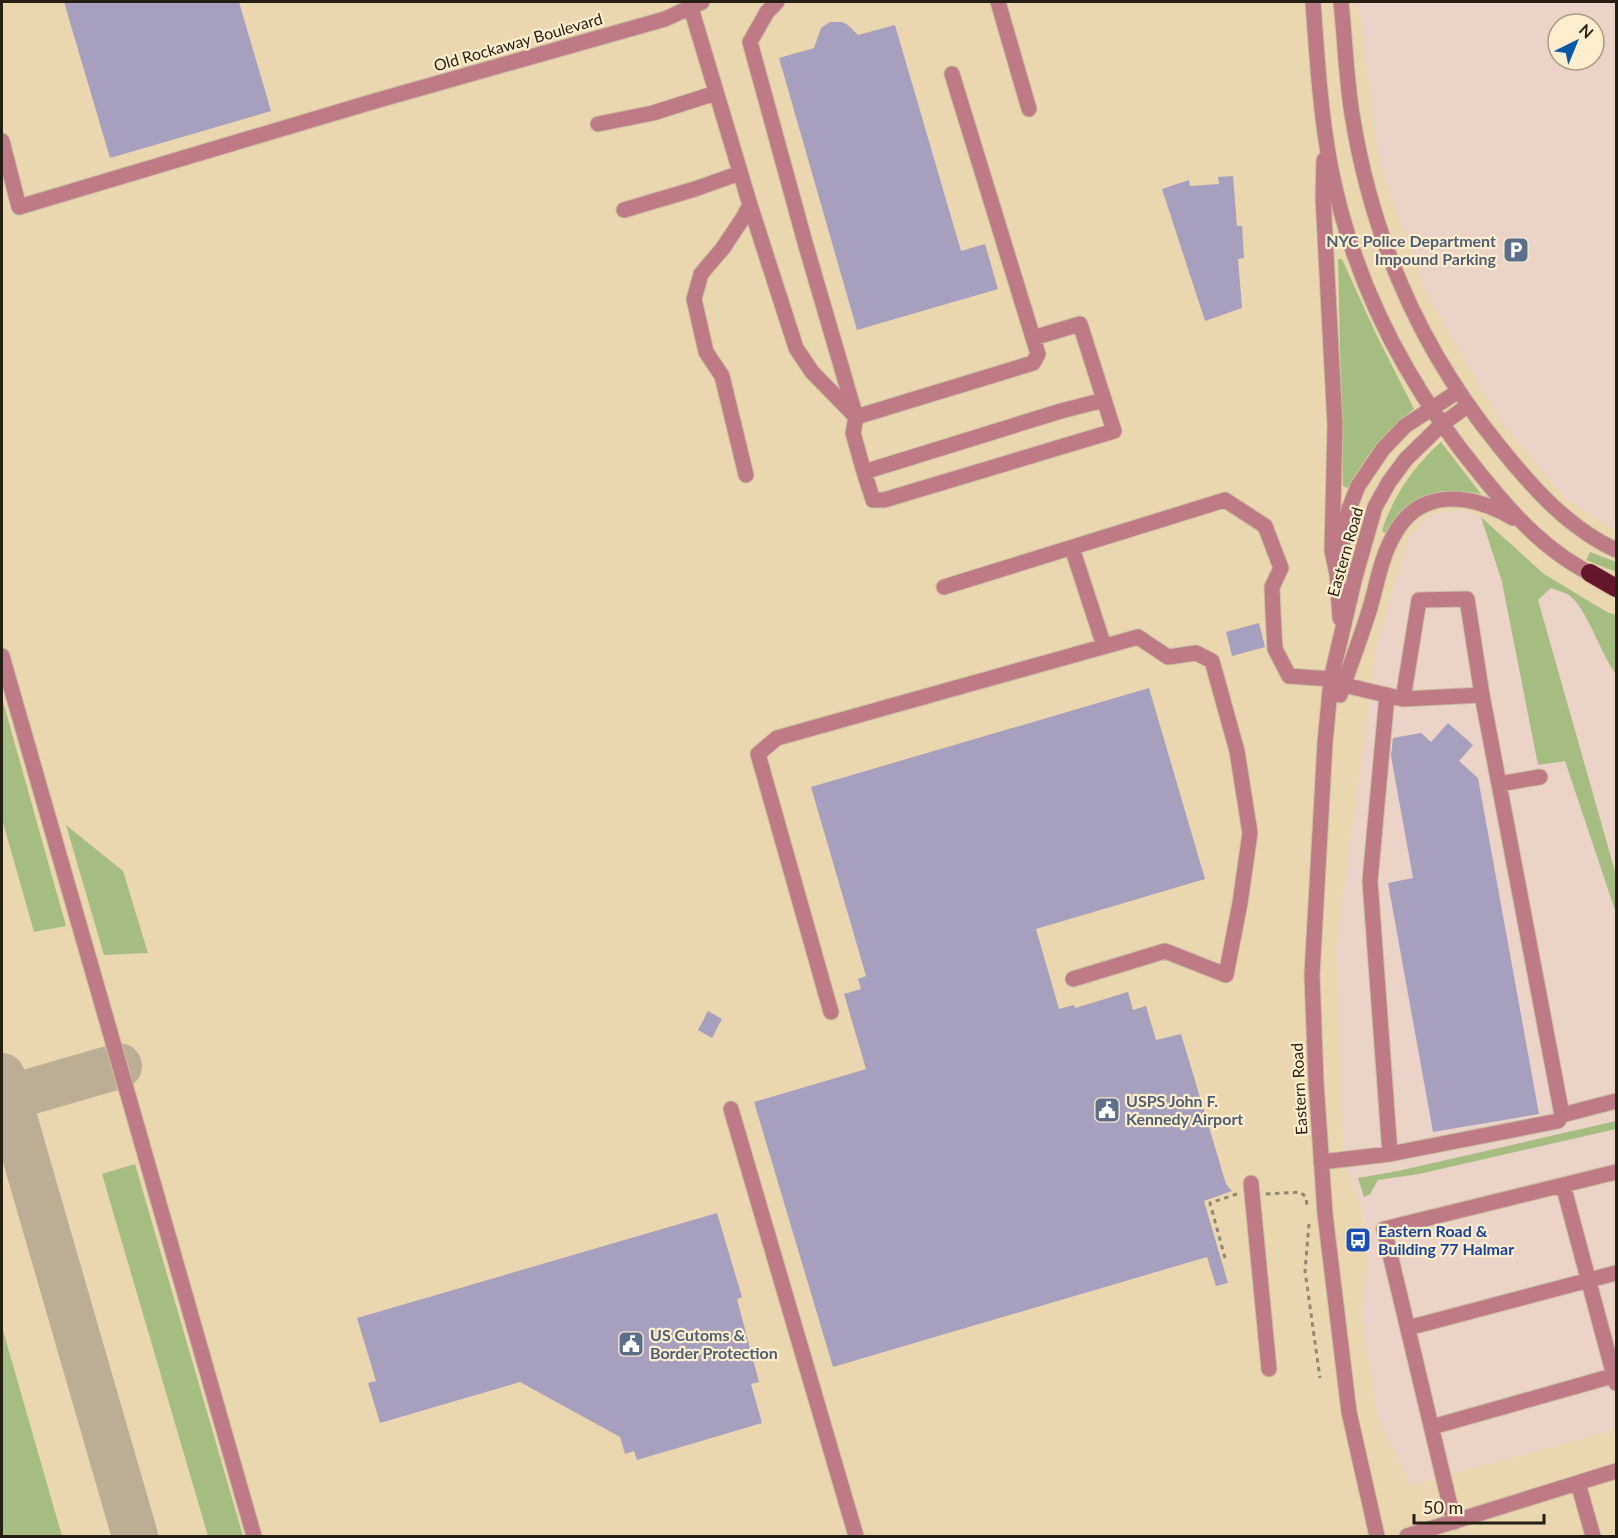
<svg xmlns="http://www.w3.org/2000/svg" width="1618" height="1538" font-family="Lato,sans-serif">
<rect width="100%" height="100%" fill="#f0e1c1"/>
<path fill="#ead7b0" d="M2,2H1374L1616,518V616L1544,574L1481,517L1461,510L1344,1162L1361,1207L1368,1262L1361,1316L1411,1485L1616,1429V1536H2Z"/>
<path fill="#ebd3c8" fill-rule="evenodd" d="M1358,2H1616V531L1564,497L1501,422L1427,295L1380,166ZM1558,24H1594V60H1558Z
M1461,510L1481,517L1544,574L1616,616V1429L1411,1485L1379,1422L1361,1315L1368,1261L1361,1207L1344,1162L1336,946L1377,644L1408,538L1430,514Z"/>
<path fill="#a5bd80" d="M1338,259H1342L1376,334L1414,409C1384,433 1367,454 1348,488L1343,486Z
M1441,442L1481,494C1434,486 1413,493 1386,533L1382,531C1393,496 1414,466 1441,442Z
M1481,517L1544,574L1607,612L1616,615V674C1600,653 1588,610 1569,595C1564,592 1556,590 1551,588L1538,600L1616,875V913L1565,761L1538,765L1502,582Z
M1590,552L1616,562V572L1586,560Z
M2,698L66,926L34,932L2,819Z
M66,825L123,871L148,953L104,955Z
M1616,1121V1129L1419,1174L1378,1180L1370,1194L1364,1197L1358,1178L1398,1171Z
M135,1164L243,1536H208L102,1174Z
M2,1327L62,1536H2Z"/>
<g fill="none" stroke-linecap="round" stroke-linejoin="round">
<path stroke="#bbae94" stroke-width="46" d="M2,1076L135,1536
M8,1098L119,1066"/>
</g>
<path fill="#a79fbe" d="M64,2H239L271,111L110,158Z
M830,22H842L848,25L858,35L895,25L961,251L985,244L998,289L857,330L779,58L814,48L821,28Z
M1233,176L1237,226H1242L1244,258L1238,259L1242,308L1205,321L1162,189L1189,180L1190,186L1219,184L1218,177Z
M1259,623L1265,647L1232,656L1226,632Z
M1149,688L1205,879L1036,929L1059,1009L1074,1005L1075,1008L1128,992L1133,1010L1146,1006L1156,1040L1181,1034L1226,1184L1232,1191L1204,1201L1228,1283L1216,1286L1207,1257L833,1367L754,1102L866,1069L844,994L861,989L858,979L866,976L811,787Z
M1448,723L1473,745L1459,761L1478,778L1539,1114L1433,1132L1388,883L1413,878L1391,756L1393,738L1421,733L1431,742Z
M708,1011L722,1019L712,1038L698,1030Z
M717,1213L742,1297L737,1299L759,1382L751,1384L762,1423L637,1460L634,1451L625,1454L620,1437L520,1382L380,1423L368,1383L376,1381L357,1318Z"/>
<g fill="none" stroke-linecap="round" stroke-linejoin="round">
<g stroke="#cbbea2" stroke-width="17">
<path id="minor" d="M777,2L767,12L750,42L806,246L856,417L853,433L864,472L1061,411L1104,400
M998,2L1029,109
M1313,2C1317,56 1320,110 1330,164C1352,280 1406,384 1481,475C1514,516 1550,556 1600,578
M1341,2C1345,39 1346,77 1352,114C1372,239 1420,349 1499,446C1532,487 1568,528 1616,550
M691,8L750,205L743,218L723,248L701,274L694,299L706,352L722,376L746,475
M598,124L653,113L716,93
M2,141L19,207L375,101L665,19L702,2
M1324,160L1323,197L1335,425L1332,551L1337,574
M750,205L796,348L812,372L856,417L1033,363L1038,354L952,74
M624,210L695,189L740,173
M864,472L873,500H884L1114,431L1080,324L1033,338
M1072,548L1104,646
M944,587L1225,500L1265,526L1281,568L1272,587L1273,613L1275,649L1289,676L1331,679
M1340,618L1337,574L1349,509L1358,486L1383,449L1405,426L1457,392
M2,656C86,949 171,1243 254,1536
M1344,685L1403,699L1482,695L1562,1115L1558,1121L1390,1154L1370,881L1387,695
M1340,695C1350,666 1361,637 1370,608C1377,584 1381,557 1394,535C1420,486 1472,494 1513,518
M1403,699L1419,600L1467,599L1482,695
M1499,784L1540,777
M831,1012L758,754L777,738L1138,637L1168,657L1196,653L1212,661L1237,751L1250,833L1240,903L1226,975L1165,951L1073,979
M731,1109L856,1536
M1562,1115L1616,1101
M1321,1162L1390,1154
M1251,1183L1269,1369
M1563,1185L1616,1383
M1408,1328L1616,1273
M1432,1427L1616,1375
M1578,1483L1593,1536
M1454,1522L1384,1229L1616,1172
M1377,1536L1349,1412L1325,1214L1316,1082L1312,975L1325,743L1331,679L1355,577L1375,507L1389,482L1406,459L1441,425L1467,406
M1407,1536L1616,1471"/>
</g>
<g stroke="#cbbea2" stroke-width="20">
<path id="highway" d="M1590,573L1616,588"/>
</g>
<path stroke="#928770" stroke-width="3" stroke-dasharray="4.5 4.5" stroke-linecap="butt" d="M1266,1194L1300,1192L1306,1197L1307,1206
M1309,1224L1305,1271L1320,1378
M1225,1258L1210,1203L1237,1194"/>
<use href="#minor" stroke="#be7b85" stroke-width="15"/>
<use href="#highway" stroke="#65162a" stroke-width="18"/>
</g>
<defs>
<g id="parking-square" transform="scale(1.35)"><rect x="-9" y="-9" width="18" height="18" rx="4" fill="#5c6f8a" stroke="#feeece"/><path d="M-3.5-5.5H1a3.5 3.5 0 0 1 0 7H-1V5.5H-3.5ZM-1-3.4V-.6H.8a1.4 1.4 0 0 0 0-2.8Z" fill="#fff"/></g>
<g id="civic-square" transform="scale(1.35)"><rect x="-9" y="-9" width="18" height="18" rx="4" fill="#5c6f8a" stroke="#feeece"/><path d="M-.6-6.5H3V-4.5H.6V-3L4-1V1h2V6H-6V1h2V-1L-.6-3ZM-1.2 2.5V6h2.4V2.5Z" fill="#fff"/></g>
<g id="bus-square" transform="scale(1.35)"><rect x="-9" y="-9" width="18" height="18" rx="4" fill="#1a4fb4" stroke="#feeece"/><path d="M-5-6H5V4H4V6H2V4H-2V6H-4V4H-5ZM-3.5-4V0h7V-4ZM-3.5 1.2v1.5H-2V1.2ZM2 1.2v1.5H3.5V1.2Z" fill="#fff"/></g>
</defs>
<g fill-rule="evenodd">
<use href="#parking-square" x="1516" y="250"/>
<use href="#civic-square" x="1107" y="1110"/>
<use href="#bus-square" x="1358" y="1240"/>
<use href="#civic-square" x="631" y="1344"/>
</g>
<g text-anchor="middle" stroke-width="4.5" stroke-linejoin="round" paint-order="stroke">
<g font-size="16" fill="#251f13" stroke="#feeece">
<text transform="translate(518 42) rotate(-16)" y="6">Old Rockaway Boulevard</text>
<text transform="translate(1345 552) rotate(-74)" y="6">Eastern Road</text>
<text transform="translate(1299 1089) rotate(-93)" y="6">Eastern Road</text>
</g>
<g font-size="16" font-weight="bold" fill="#4e5e75" stroke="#feeece" text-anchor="start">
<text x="1496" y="247" text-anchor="end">NYC Police Department<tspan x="1496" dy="18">Impound Parking</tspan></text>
<text x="1126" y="1107">USPS John F.<tspan x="1126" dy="18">Kennedy Airport</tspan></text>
<text x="650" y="1341">US Cutoms &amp;<tspan x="650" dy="18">Border Protection</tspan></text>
</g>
<g font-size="16" font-weight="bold" fill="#164399" stroke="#feeece" text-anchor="start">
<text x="1378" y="1237">Eastern Road &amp;<tspan x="1378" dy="18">Building 77 Halmar</tspan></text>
</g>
</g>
<rect width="1618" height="1538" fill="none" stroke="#251f13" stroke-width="6"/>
<g transform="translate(1576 42) rotate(43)"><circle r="28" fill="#feeece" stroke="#a79b83" stroke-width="1.5"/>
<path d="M0-4.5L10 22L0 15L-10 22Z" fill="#0559a7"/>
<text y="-9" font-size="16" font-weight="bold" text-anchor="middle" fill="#251f13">N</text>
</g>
<path d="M1414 1514v9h130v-9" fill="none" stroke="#251f13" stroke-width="3"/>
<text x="1423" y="1514" font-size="18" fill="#251f13" stroke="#feeece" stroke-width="4.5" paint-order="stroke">50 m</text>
</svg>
